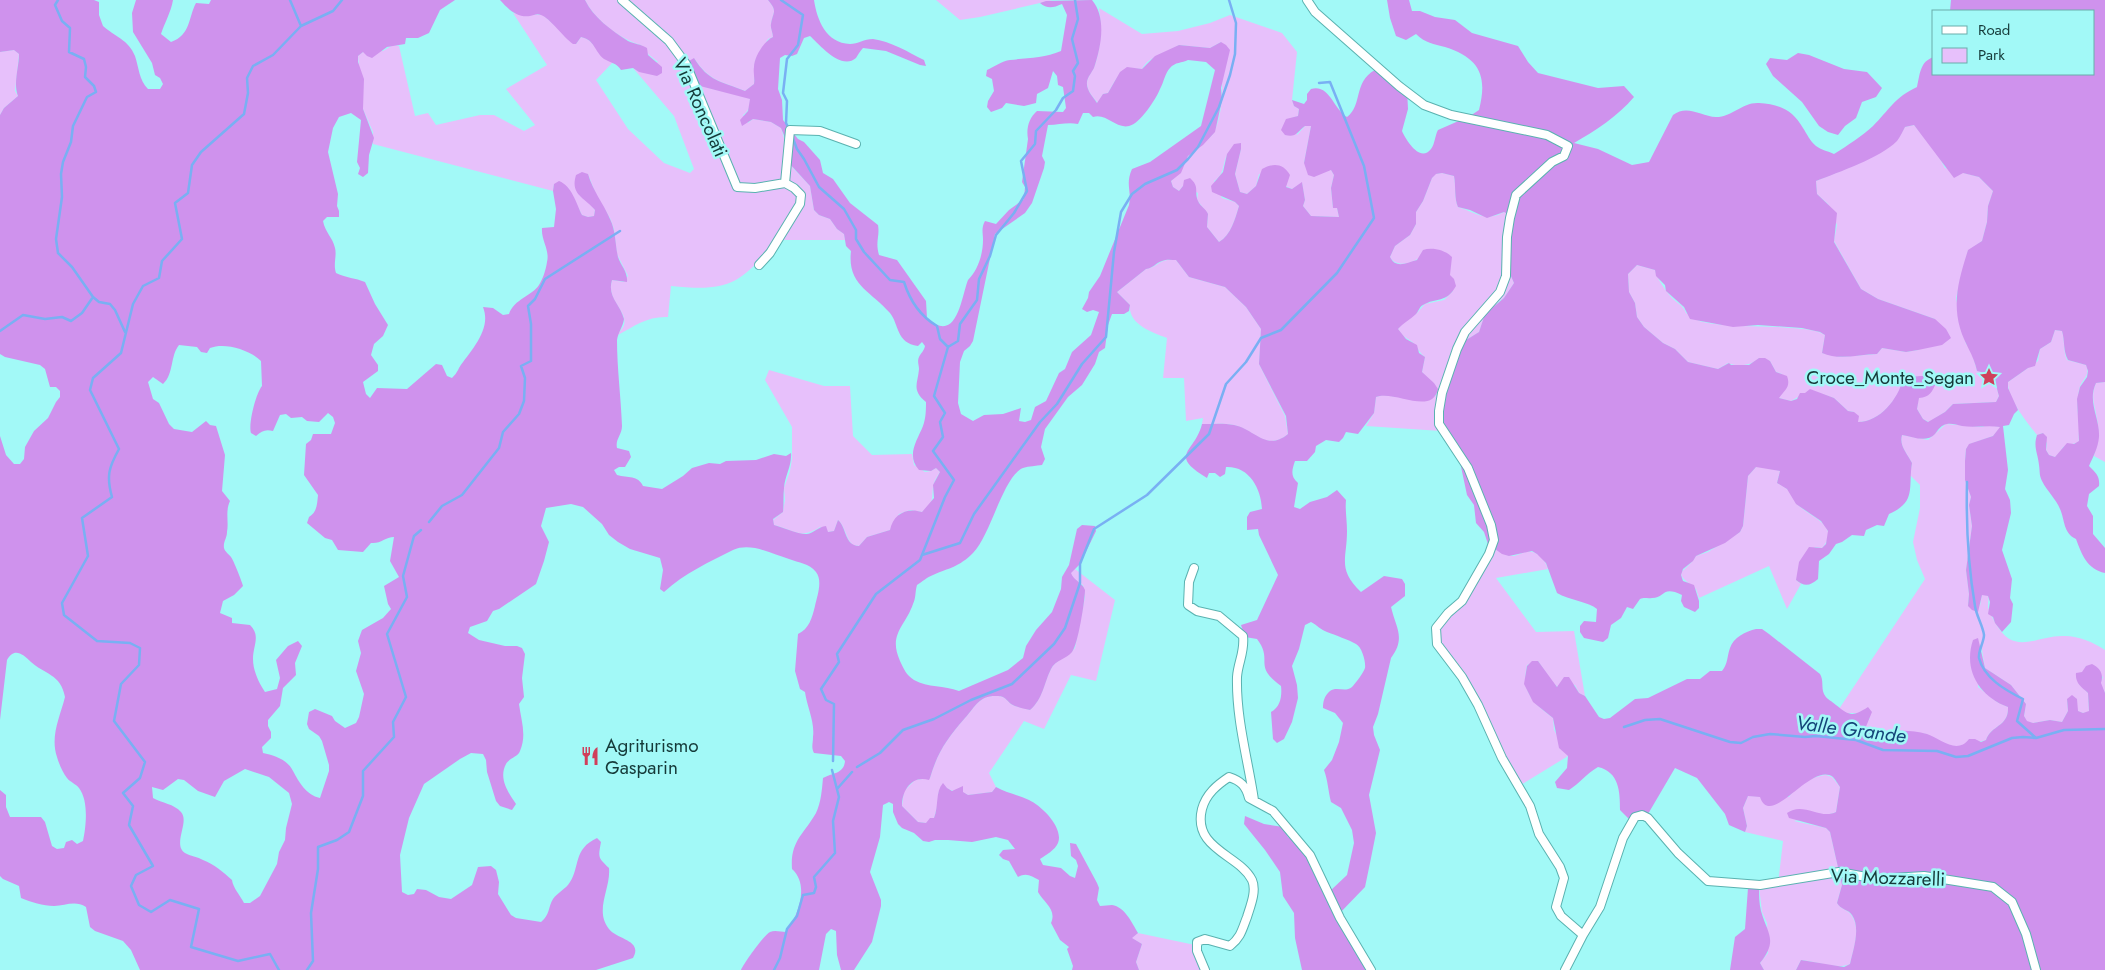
<svg xmlns="http://www.w3.org/2000/svg" width="2105" height="970" font-family="Jost,sans-serif">
<rect width="100%" height="100%" fill="#a2f9f7"/>
<path fill="#e7c0fb" d="M585,0H768C778,12 773,11 771,24C770,27 773,33 773,37L768,39L755,61L754,84L745,91C721,81 710,82 694,58L700,86L747,97L750,99C750,106 749,111 743,115L748,123L753,119L771,122L781,128L793,168L810,186L814,210L819,215L830,219L837,229L844,234L845,240H775C742,285 727,292 671,286L668,317C648,316 634,326 618,335C619,332 623,328 624,325C628,310 606,301 612,280L624,282L628,276L617,254L614,229L610,218L597,197L588,174L591,205L595,210L594,216L588,217L582,215L568,188L554,184L553,191L373,144V132L363,109L358,56L363,52L383,51L393,45L399,46L415,116L428,113L436,125L480,115H494L524,131L535,125L506,89L547,65L513,13C527,17 531,13 543,15L576,44L581,37C596,40 598,58 613,62L596,80L628,129L664,163L690,173L694,169L674,116L633,68L639,72L658,62L648,54L641,45C620,39 595,20 585,0Z
M936,0H1053L980,17L960,20Z
M1099,8L1142,34L1178,31L1210,23L1230,15L1282,33L1297,52L1292,100L1294,106L1299,109L1298,116L1292,118L1297,135L1305,126H1311L1304,163L1331,170L1334,175L1331,188L1333,208H1337L1339,217L1311,216L1303,206L1305,200L1302,183L1292,189L1259,174L1256,186L1247,194L1240,192L1235,174L1241,149L1240,143C1236,146 1230,150 1227,155C1222,165 1225,174 1214,181L1222,198L1235,202L1239,206C1235,219 1231,235 1219,242L1207,227L1208,214L1197,200L1198,193L1183,186L1179,191L1173,187L1171,181C1183,171 1180,168 1188,156C1194,146 1210,142 1215,130C1226,106 1221,68 1221,42L1210,48L1179,45C1166,54 1150,55 1142,69C1120,67 1118,76 1108,93L1103,94L1098,103C1093,97 1087,91 1087,83C1087,77 1093,71 1095,65C1101,46 1102,28 1099,8Z
M14,50L19,54L15,91L18,96L4,108L0,115V52Z
M1914,125L1935,150L1945,168L1979,177L1993,191L1988,206L1987,222L1982,241L1968,251L1956,298L1966,344L1971,349L1977,371C1993,375 1995,380 1999,396L1996,402L1953,404L1945,412L1929,422L1923,419L1917,409L1921,377L1909,376L1904,379C1898,399 1880,422 1858,422L1854,412L1848,411L1834,398L1822,394L1805,393L1791,401L1779,398L1782,374L1776,372L1770,361L1759,358C1751,366 1738,367 1728,363L1718,369L1688,362L1675,349L1663,343L1644,327L1637,317L1635,303L1629,292L1628,274L1637,265L1655,270C1657,279 1666,291 1672,298C1678,304 1683,305 1686,313C1691,316 1697,321 1703,322C1731,328 1762,325 1791,328C1802,329 1815,329 1825,335L1822,353L1840,357L1877,354L1882,348L1906,352L1918,350L1935,319L1878,299L1861,289L1834,241L1837,225L1828,204L1817,194L1816,181L1860,163L1897,140L1905,127Z
M1442,173L1454,176C1456,186 1454,198 1458,207C1469,210 1482,219 1493,216C1497,216 1501,213 1505,212L1510,215L1504,260L1514,283L1504,298L1499,301L1483,320L1479,332L1463,342L1441,431L1366,426L1374,413L1376,397L1383,395L1399,397L1436,396L1437,389L1422,372L1425,357C1419,353 1417,345 1411,341C1405,337 1402,336 1398,329L1402,324L1417,313L1425,304L1444,300L1453,291L1421,256C1413,264 1396,268 1390,257L1395,246L1410,235L1416,224V212L1423,201L1432,178L1435,174Z
M1167,260H1176L1189,277L1225,287L1246,307L1261,329L1259,364L1285,416L1288,434C1266,452 1255,430 1234,425C1224,423 1213,424 1202,424L1203,418L1186,421L1184,378H1163L1167,338C1151,332 1128,324 1130,305L1117,292L1146,269C1155,268 1159,261 1167,260Z
M2055,330L2062,331C2065,341 2063,351 2067,360L2086,365C2091,377 2081,379 2079,390C2077,401 2077,410 2079,422C2080,428 2078,435 2079,442L2063,447L2060,453L2055,457L2049,455L2046,450L2047,444L2043,433L2037,435C2027,422 2007,398 2008,382L2038,361L2040,349L2051,342Z
M769,370L824,386H850L853,436L872,455L912,454L914,465L925,472L931,471L936,468L940,472C938,475 935,479 934,483C930,497 937,500 922,512L910,510L899,514L890,530L867,537L859,546L853,545C845,538 846,527 838,520L834,531L828,532L820,527C800,540 795,530 774,525L773,520L783,512L785,500L784,488L790,471L792,459V427L765,380Z
M2105,382V462L2094,456C2097,443 2100,432 2097,419C2095,405 2090,397 2096,383Z
M1946,424L1982,427L1988,425L2001,427L1993,436L1970,444L1966,449L1965,461V480L1971,497L1969,505L1972,526L1966,570L1969,594L1968,606H1980L1982,594L1988,596C1989,600 1988,602 1988,607C1989,611 1994,621 1996,624C2014,656 2036,636 2062,636C2077,635 2093,642 2105,650V693L2100,683L2103,677L2086,666L2079,684L2088,693L2089,712L2083,713L2077,711L2076,699H2067L2068,711L2062,722L2050,720L2033,723L2027,722L2024,716L2026,704L2011,685L1985,668L1981,644L1978,687L1997,702L2008,707C2009,727 1991,725 1986,740L1960,746H1948L1926,734L1896,730L1877,732L1865,729L1866,723L1870,718L1858,713H1845L1839,709L1925,579L1917,560L1913,542L1920,508V485L1910,475L1912,463C1907,453 1899,446 1902,435L1928,440Z
M1762,466L1780,471L1777,483C1784,486 1791,491 1794,498C1796,502 1795,503 1798,505C1810,517 1842,526 1822,548L1815,547L1796,580L1801,584L1787,609L1769,566L1699,598L1696,589C1669,569 1685,575 1696,556L1708,552L1740,532L1743,526L1748,476L1756,467Z
M1492,548C1500,551 1505,556 1514,556C1518,555 1522,553 1525,552C1536,549 1545,559 1548,569L1496,578L1536,632L1574,631L1585,696L1579,693L1575,685L1562,683L1558,687L1553,683L1538,661L1527,665C1521,692 1532,702 1553,718L1554,730L1568,756L1516,788L1486,734L1475,702L1435,644L1436,629L1464,596L1472,574Z
M1075,569L1115,600L1096,681L1071,675L1044,729L1024,721L989,773L996,787L992,792L968,795C959,789 950,794 943,784L938,794L939,800L934,818L926,823L918,822L902,806L904,791L915,780L930,778C938,751 947,739 965,718C976,706 979,695 998,696C1005,696 1006,700 1011,704C1015,707 1024,708 1030,710C1043,699 1044,682 1051,669C1056,659 1069,657 1075,648L1085,597L1083,585L1073,578L1070,573Z
M1826,775L1832,777L1840,787L1836,812C1830,815 1804,819 1794,821L1826,828L1830,832L1842,885L1837,903C1841,910 1848,909 1852,916C1861,929 1853,950 1850,964C1837,970 1815,961 1801,960L1796,970H1764L1760,963L1768,953L1767,923L1762,912L1759,887L1778,884L1783,841L1745,832L1747,826L1743,808L1748,796L1789,797C1796,786 1813,776 1826,775Z
M1138,933L1195,945L1207,970H1139L1136,962L1142,944L1131,938Z"/>
<path fill="#cf92ed" fill-rule="evenodd" d="M0,0H94L99,2V15L103,26C114,36 129,40 135,56C139,68 139,80 148,89H160L163,84L160,78L155,75L152,63L133,32L132,13L136,0H173C171,12 165,22 161,34L171,42C191,35 188,18 196,3L209,4L211,0H455L440,10L429,33L418,38H406L405,44L387,47L372,58L367,56L363,52L358,56V62L364,79L363,109L374,138L369,155L368,173L363,177L358,174L360,168L357,162L361,120L351,113L339,117L333,128L328,152L338,194L337,206L339,211V217H327L323,221C325,232 333,238 335,248C337,256 333,264 336,273C347,278 355,278 365,282L375,304L388,325L383,336L374,344L371,355L378,365V371L363,382L366,394L370,398L377,388L407,389L436,364L442,365L447,376L452,378C456,374 457,372 459,368C471,350 492,330 483,307L493,308L503,315L509,314C514,299 532,296 539,285C543,279 546,269 547,262C550,250 541,240 542,228L554,227L556,209L553,191L554,184L559,181C572,186 576,203 582,215L588,217L594,216L595,210C584,197 570,195 576,175L582,172L588,174C593,191 603,203 610,219C616,231 615,244 618,257C621,266 628,272 627,282L612,280C607,297 620,304 624,319C623,327 618,332 617,340C617,369 621,397 622,426C622,435 615,439 617,448L629,451L631,457L625,467H619L614,470L617,475C628,478 638,475 643,486L662,489L683,476L692,468L709,463L720,464L726,461L756,460L774,454L786,456L791,453C792,466 785,475 784,488C783,496 784,504 783,512L773,519L774,525C782,527 800,535 807,534C814,533 818,527 826,526L828,532L834,531L838,520C847,528 844,545 859,546L867,537L890,530C893,514 907,507 922,512L934,498L933,485L940,472L936,468L931,471L919,470C906,455 917,441 923,426C926,418 926,409 926,402C911,390 918,383 919,369C919,365 917,361 919,357C921,353 924,351 925,346L922,342L918,346C896,343 899,324 890,313C871,291 847,285 851,251L846,246L844,234L837,229L830,219L819,215L814,210L810,186L789,163L786,140L781,128L771,122L753,119L742,126L740,120L748,111L750,99L700,86L688,73L689,61L694,58C709,82 721,81 745,91L754,84C755,78 753,73 754,67C754,57 764,41 773,37C773,33 770,27 771,24C773,11 778,12 768,0H814C817,20 826,43 850,44C858,44 864,39 873,39C890,41 908,52 924,60L926,66L920,65L886,51L863,48C860,51 858,55 856,58C841,71 819,44 810,36L804,38L797,54L792,56L785,55L780,58L778,89L782,100L783,120L798,139L804,142L820,160L823,173L833,179L850,203L878,225C880,237 875,241 879,255L897,260L926,301L927,318C957,345 961,298 968,280C978,270 983,254 983,240C983,233 981,228 985,221L996,224L1009,210L1024,199L1025,187L1022,182L1028,139C1026,128 1029,118 1037,111L1063,112L1066,108L1063,87L1058,85L1057,76L1053,71L1048,88L1037,94L1036,103L1024,106L1006,103L1002,108L991,112L987,107L988,101L994,91L992,79L986,76L987,70C994,67 1002,61 1010,60C1027,58 1045,58 1061,51L1067,15L1062,4C1053,8 1047,9 1040,3L1046,1L1092,0C1107,18 1101,47 1094,68C1092,72 1087,78 1087,82C1086,90 1093,97 1097,103L1103,94L1108,93L1120,72L1127,67L1142,69L1155,56L1179,45L1210,48L1221,42L1226,45L1230,50L1221,88L1222,100L1215,132L1203,145L1188,156L1181,173L1171,181L1173,187L1179,191L1183,186L1184,180L1190,178C1200,187 1194,191 1198,201C1200,206 1206,209 1208,214L1207,227L1219,242C1231,235 1235,219 1239,206L1235,202L1212,192L1211,186L1223,172L1227,154L1234,144L1241,143V149L1235,174L1240,192L1247,194L1256,186L1262,169C1273,163 1283,163 1290,175L1286,187L1292,189L1302,182L1305,200L1303,206L1311,216L1339,217L1337,208H1333L1331,188L1334,175L1331,170L1314,177L1308,175L1304,163L1311,126H1305C1297,132 1296,138 1285,135L1281,130L1286,119L1298,116L1299,109L1294,106L1292,100L1304,104L1307,100V94L1311,89C1330,84 1333,109 1347,117C1363,105 1353,82 1375,70L1386,72L1407,89L1408,109L1402,131C1406,140 1420,163 1431,149C1435,144 1435,135 1438,130L1470,116L1479,110C1488,75 1479,58 1445,47C1434,44 1425,43 1416,34L1406,40L1396,36L1390,18L1387,0H1409L1412,11H1420L1435,17L1455,20L1472,33L1518,46L1528,62L1538,73L1598,88L1624,86L1634,97C1618,116 1595,131 1574,143L1598,149L1632,165L1649,162L1673,115C1687,104 1701,116 1716,117C1733,117 1742,102 1759,103C1779,104 1793,110 1803,128C1807,134 1810,141 1816,146C1821,150 1828,151 1834,154C1848,145 1861,137 1873,126C1889,110 1895,97 1917,87C1920,74 1920,61 1934,57V74H2094V11H1950L1951,0H2105V382L2096,383C2087,402 2100,418 2099,437C2098,448 2093,457 2089,466C2096,473 2100,476 2099,486L2089,494L2087,506L2093,516V534L2105,548V573C2087,569 2082,555 2076,539C2063,533 2065,520 2060,509C2056,499 2047,491 2042,481C2039,475 2040,471 2039,465C2038,453 2033,447 2037,435L2043,433L2047,437L2046,450L2049,455L2055,457L2067,443L2074,444L2079,441L2077,399L2080,387L2087,377L2088,371L2086,365L2068,360C2063,351 2065,341 2062,331L2055,330L2051,342L2040,349L2035,366L2028,368L2008,382V388L2018,410L2014,414L2009,425L2003,426L2008,470L2005,489L2010,500L2011,513L2002,550L2012,579L2010,598L2013,604L2011,622L2002,632L1995,623L1993,617L1988,614L1990,602L1988,596L1982,595L1978,612L1972,610L1968,606L1969,594L1966,570L1972,526L1969,505L1971,497L1965,480V461L1966,449L1969,444L1993,436L2000,427C1987,425 1975,428 1962,426C1957,425 1952,423 1947,424C1941,425 1938,430 1935,434C1927,443 1913,437 1902,435C1899,446 1907,453 1912,463C1908,487 1917,502 1889,514L1884,526L1877,525L1866,530L1864,536L1852,535L1842,542L1836,544L1829,554L1819,561L1818,579C1810,586 1804,587 1796,580L1799,562L1809,547L1822,548L1826,544L1828,531L1821,521L1796,504L1787,489L1777,483L1780,471L1756,467L1748,476L1743,526L1740,532L1725,543L1696,556L1693,561L1683,569L1681,575L1683,581L1694,585L1699,601V608L1695,612L1684,607L1681,601L1682,595C1662,585 1665,598 1652,598C1647,599 1645,597 1640,599L1633,609L1627,607L1621,618L1611,625L1608,638L1603,642L1584,638L1580,632V626L1584,621L1596,622L1597,609C1589,602 1569,600 1557,593L1546,563L1537,554L1532,551L1509,556L1502,554L1488,544L1484,532L1476,523L1474,505L1467,495L1460,462L1456,451L1446,434L1439,412L1463,342L1479,332L1485,314L1504,298L1514,283L1504,260L1510,215L1504,212L1487,218L1470,210L1458,207C1454,198 1456,186 1454,176L1442,173L1436,174L1432,178L1423,201L1416,212V224L1410,235L1395,246L1390,257C1396,269 1406,263 1417,260L1423,250C1432,247 1445,250 1452,257L1450,275L1454,279L1456,286C1446,304 1436,297 1423,305C1419,307 1419,311 1416,314C1410,320 1403,323 1398,329L1406,339L1417,345L1419,353L1425,357L1422,372L1434,383L1438,389C1432,416 1395,390 1376,397L1374,413L1358,434L1346,432L1343,438L1339,442L1326,440L1316,446L1315,452L1307,461H1295C1292,470 1290,476 1298,483L1294,507L1300,509L1310,502L1327,497L1337,490L1346,500C1345,510 1347,520 1347,531C1347,559 1337,569 1361,592L1384,576L1402,579L1405,584V596L1391,607C1396,628 1406,638 1391,658L1378,714L1373,727L1374,735L1380,750L1369,795L1376,833L1370,863L1365,887L1337,916C1350,932 1368,948 1370,970H1302L1295,938L1294,913L1283,896L1280,872L1265,850L1244,824L1245,816L1264,824L1283,827L1288,837L1304,846L1329,892L1347,875L1354,843L1352,830L1341,808L1331,802C1328,790 1328,781 1324,770L1332,760L1339,742L1343,723L1335,713L1323,708C1323,702 1324,696 1330,691C1337,686 1345,693 1352,687C1355,684 1364,672 1365,668C1366,662 1362,647 1356,644C1349,640 1335,635 1327,632C1321,630 1317,625 1311,622L1305,625L1299,649L1292,666L1297,685L1298,698L1292,722L1284,739L1277,743L1273,739L1271,712C1281,707 1282,695 1281,686C1252,665 1274,661 1257,639L1245,637L1241,625L1257,620L1278,575L1259,535L1258,529L1247,530V517L1250,512L1262,509C1261,488 1249,466 1226,467L1225,474L1220,477L1215,473H1209L1207,478C1167,454 1195,453 1202,424C1213,424 1224,423 1234,425C1255,429 1266,452 1288,434L1286,416L1259,364L1261,329L1246,307L1225,287L1189,277L1176,260C1172,260 1166,259 1162,261C1155,263 1154,268 1146,269L1117,292L1130,305L1129,311L1124,314H1112L1108,325L1105,348L1099,352L1095,364L1082,385L1068,397L1045,429L1041,447L1045,459L1042,465C1036,466 1029,466 1023,468C1003,476 991,535 973,553C959,567 949,568 933,575C927,577 922,582 917,585C915,592 916,598 913,604C905,627 888,634 900,661C904,669 906,675 914,680C928,688 944,685 959,691L1008,670L1023,658L1026,646L1036,630L1052,612L1061,589L1062,577L1069,565L1077,529L1082,525L1095,526L1096,531L1080,564L1071,573C1074,581 1082,582 1085,590C1085,600 1078,645 1072,652C1067,659 1055,660 1051,669C1044,683 1043,699 1030,710C1024,709 1016,707 1011,704C1006,700 1005,696 998,696C979,695 976,706 965,718C947,739 938,751 930,778L929,780C912,775 902,790 902,806L918,822L926,823L930,818H934C939,806 935,792 943,783L947,788L952,791L963,786V792L968,795L992,792L996,787C1007,793 1018,795 1029,800C1042,806 1064,828 1058,843C1055,850 1046,855 1040,859L1043,865L1061,868L1070,876L1075,878L1078,866L1076,860L1071,856L1070,843L1076,844L1097,883L1099,888L1097,900L1100,906C1105,906 1108,905 1112,905C1125,907 1132,923 1138,933L1132,938L1142,944L1136,962L1139,970H1072L1073,966L1067,949L1069,947L1060,940L1051,923C1057,909 1044,903 1038,892L1039,880C1032,876 1026,872 1018,877L1009,861L1003,859L999,855L1003,850L1015,849L1008,840L996,837L972,842L948,840H935L929,842L923,841L914,833L902,828L898,824L893,812V804L889,802L883,805L880,837L870,872L881,900V906L872,942L854,970H841L837,955L836,931L831,929L826,934L819,970H741C744,963 764,935 770,932C775,930 781,932 786,932C798,916 810,885 792,869C790,841 804,834 816,813C821,803 822,789 823,778C832,773 844,774 845,761L841,756L814,753C811,747 813,744 813,737C815,722 807,707 805,692L800,689L795,671L798,634C809,629 812,618 815,606C817,596 823,581 816,572C809,563 799,563 789,559C772,554 751,542 733,550C709,562 685,573 664,592L660,589L663,570L660,558L630,549L618,542L609,535L602,524L583,507L571,504L546,508L541,526L549,542L544,561L536,584L499,609L493,611L487,621L470,627L468,633L479,640L505,646H517L522,648L525,654L522,678L524,697L519,704C521,720 527,735 520,751C518,757 509,758 506,764C498,779 509,793 516,804L512,810L500,806L496,801L487,772L486,760L483,754L471,753L460,759L424,784L409,818L400,855L402,892L408,895L414,894L417,889L426,890L439,897L451,899L472,885L478,867L491,866L496,870L499,882L498,894L511,915L516,918L541,922C550,915 548,907 553,899C558,892 566,889 570,882C580,867 573,849 597,838L601,842C598,858 598,857 609,868C611,889 594,910 609,929C618,940 643,940 633,958L596,970H140L131,950L123,941L95,931L90,927L86,907C75,900 65,906 54,906C43,906 31,902 21,898L19,886L3,879L0,876V790L6,795V807L10,817H41L45,822L52,846L57,849L64,848L66,842L72,840L77,844L83,841C86,827 89,801 79,788C76,784 70,782 67,778C63,773 59,764 57,757C50,736 60,717 65,697C61,674 44,674 31,662C23,654 14,647 7,660L0,720V436L6,455L14,464H20L24,459L25,447L34,431L48,418L56,402L60,397V391L56,387H50L45,369L40,365L5,357L0,354V115L4,108L18,96C13,84 19,67 19,54L14,50L0,52ZM1188,60L1206,62L1215,70L1201,126L1150,162L1132,169C1125,185 1132,191 1129,205L1100,276L1089,292L1088,298L1082,309L1087,312L1093,310L1099,312L1091,335L1072,352L1065,369L1059,373L1046,401L1035,407L1031,420L1025,422L1019,421L1021,408L1003,414L984,415L973,421L961,414L958,403L960,362L964,351L970,346L973,341L995,234L1025,213L1032,203L1044,168L1045,162L1042,156L1048,125C1059,125 1067,122 1078,124L1083,113H1089L1093,117C1107,113 1115,129 1129,126C1140,124 1156,99 1160,89C1164,82 1165,73 1170,68C1175,62 1182,63 1188,60ZM1914,125L1954,178L1963,173L1979,177L1993,191L1988,206L1987,222L1982,241L1968,250C1960,276 1952,300 1960,328C1964,343 1974,355 1977,371C1993,375 1995,380 1999,396L1996,402L1953,404L1945,412L1928,422L1923,419L1917,409L1919,398C1930,397 1932,392 1936,383L1933,377C1927,375 1909,376 1903,379C1898,399 1880,422 1858,422L1859,416L1854,412L1848,411L1834,398L1810,389L1805,393H1800L1797,399L1791,401L1779,398C1785,390 1791,387 1787,376L1776,372L1770,361L1765,358H1759L1749,365H1731L1729,363L1718,369L1688,362L1675,349L1663,343L1644,327L1637,317L1635,303L1629,292L1628,274L1637,265L1655,270L1656,276L1665,285L1666,291L1684,307L1690,319L1733,327L1758,325L1802,328L1820,332L1825,335L1822,353C1840,361 1859,354 1877,354L1882,348L1906,352L1918,350L1942,345L1951,338L1946,329L1935,319L1878,299L1861,289L1834,242L1837,213L1817,194L1816,181C1839,172 1880,158 1897,141C1900,137 1903,131 1905,127ZM179,345L197,347L201,352L207,353L210,348C225,342 250,350 261,361L262,386C256,393 248,424 251,433L256,436C262,431 265,429 273,431L280,415L286,414L291,418L302,417L307,421L319,422L328,413L333,417L335,423L331,434H313L311,440L306,444L304,475L318,495C317,505 317,512 309,517L307,523L325,538L332,540L338,550L363,552L371,543C381,544 385,537 394,537L390,561L399,577L384,586L388,604L391,609L383,618L362,630L358,641L361,653L356,671L364,694L359,717L356,723L345,728L335,721L332,716L315,709L309,712L307,724L309,729L319,736L322,741L329,765V771L320,798C306,795 299,782 293,771C288,760 274,755 263,753L262,747L271,738V732L268,726V720L280,706L283,688L296,675L295,663L302,646L298,641L288,646L276,660L280,678L277,689L265,692C259,683 253,671 253,659C253,645 261,636 250,625L232,623V618L220,613L223,601L234,595L243,586C243,584 233,559 231,557C229,554 225,552 224,548C223,542 227,538 227,532C229,521 225,512 230,501L222,491L225,455L216,426L210,425L206,421L192,432L174,429L169,424L159,403L153,399L148,382L153,377L163,384C174,374 170,356 179,345ZM245,769L269,777L289,793L292,804L286,828L285,840L279,852L277,864L260,896L250,903H244C240,895 233,888 232,880C223,872 214,864 203,860C198,857 190,856 185,853C172,844 190,822 181,812C174,804 162,803 153,798L152,787L163,790L178,779L184,780L198,791L215,797L224,781Z
M500,0H585C593,17 612,31 628,41C634,44 641,44 647,48L648,55L662,67V73L657,76L639,72L633,68L621,70C617,63 611,63 604,59C594,51 595,40 581,37L576,44H573C563,37 550,18 541,15C537,13 534,15 530,16C517,18 508,9 500,0Z
M1798,53L1809,55L1844,69L1867,72L1882,88L1876,97L1862,102L1856,118L1845,126L1838,135L1828,132L1819,126L1802,102L1773,76L1766,64L1770,58L1787,60Z
M1756,629H1762L1769,634L1820,674C1824,681 1821,687 1824,694C1827,700 1832,701 1836,705C1850,716 1852,717 1868,707L1872,712L1865,729C1886,734 1906,727 1927,734C1941,739 1957,755 1969,739H1975L1981,742L1986,740C1991,725 2009,727 2008,707C1979,696 1963,670 1973,640L1978,638L1985,668L2011,685L2026,704L2024,716L2027,721L2033,723L2050,720L2062,722L2068,711L2067,699L2072,695L2077,699L2078,711L2083,713L2089,711L2088,693C2081,687 2075,683 2076,673L2082,672L2086,666L2092,664C2100,668 2104,674 2101,683L2105,693V970H1796L1801,960L1844,967L1850,964C1853,950 1861,928 1852,915C1848,909 1841,910 1837,903L1842,885L1830,832L1826,828L1789,818L1787,813C1803,801 1820,820 1836,812L1840,787C1838,784 1835,779 1833,777C1811,761 1771,830 1760,797L1748,796L1743,808L1747,826L1745,832L1729,825L1725,814L1697,778L1675,768L1648,814L1630,820L1620,810C1620,791 1619,772 1598,767C1586,774 1580,783 1569,790L1557,788L1555,782L1567,768L1568,756L1559,748L1553,718L1533,702L1524,684L1527,666L1532,661H1538L1557,687L1564,677H1569L1579,693L1585,696L1599,717L1604,719L1610,718L1635,699L1648,698L1687,679H1700L1710,671H1722C1728,664 1727,656 1730,648C1733,638 1746,631 1756,629Z
M1759,887C1759,895 1759,903 1761,911C1768,935 1778,940 1760,963L1764,970H1730L1735,937L1745,929L1748,888Z"/>
<g fill="none" stroke-linecap="round" stroke-linejoin="round">
<path stroke="#79b0f3" stroke-width="2.5" d="M58,0L55,5L62,21L70,28L69,52L84,59L86,67L85,77L94,86L96,92L87,97L73,126L71,142L63,162L61,174L62,197L56,239L58,253L72,267L93,297L99,302L110,304L115,310L125,332
M290,0L301,26
M781,0L803,15L798,45L787,59L783,93L787,101L786,123L789,129
M792,136L797,149L804,159L819,187L844,209L856,230V239L864,252L890,280L904,282C910,301 920,316 937,326L940,339L948,347
M0,331L23,315L45,319L62,317L71,321L82,313L93,297
M1967,482C1966,523 1968,565 1975,606C1976,615 1983,626 1984,635C1984,642 1978,651 1979,658C1984,678 2005,690 2023,699L2017,721L2036,738
M429,522L442,506L462,495L499,448L503,432L519,414L524,401L525,378L521,366L531,361V324L528,306L535,299L545,279L620,231
M922,555L960,543L974,514L1040,422L1057,404L1082,364L1106,337L1114,252L1121,212L1132,194L1145,184L1177,170L1188,159L1198,147L1219,107L1230,75L1235,54L1236,23L1229,0
M1624,727L1645,720L1660,719L1730,742L1741,743L1753,737L1770,734L1805,737L1816,736L1856,740L1883,750L1937,751L1956,757L1968,756L2012,738L2023,737L2036,738L2064,730L2105,729
M833,761L834,704L826,700L821,689L839,662L837,654L876,594L920,560L945,497L954,480L933,451L943,437L940,422L945,413L934,396L948,347L958,341L960,324L977,300L979,279L990,256L996,235L1014,213L1027,191L1021,161L1035,144L1036,131L1056,110L1063,98L1073,91L1075,76L1073,71L1078,63L1072,39L1078,19L1075,0
M857,767L880,753L903,730L934,719L971,700L1012,684L1054,644L1065,628L1080,583V564L1094,529L1147,495L1209,434L1226,384L1246,362L1261,338L1281,330L1337,273L1374,218L1364,166L1330,82L1319,83
M837,789L852,772
M279,970L270,954L238,961L191,947L199,909L170,900L151,912L139,905L131,886L136,875L153,866L129,825L133,806L123,793L140,778L145,762L114,721L121,684L139,665L140,648L130,643L97,641L64,615L62,603L88,556L82,518L112,497C106,476 109,467 119,449L90,390L93,378L121,353L133,304L143,286L159,278L162,261L182,239L175,203L188,193L192,165L201,152L244,114L248,93L247,78L253,66L273,55L301,26L333,11L342,0
M307,970L313,961L311,913L318,869V847L337,840L349,832L363,796V771L394,737L393,722L406,697L387,634L407,597L403,576L414,536L421,530
M774,970L780,958L787,929L797,916L803,895L814,893L816,887L814,877L835,853L833,821L839,797L832,770"/>
<g stroke="#5ab2b0" stroke-width="10">
<path id="minor" d="M622,0L669,41L686,64L737,187L755,188L785,183
M1307,0L1315,12L1399,86L1424,105L1451,115L1547,135L1568,146L1564,156L1552,162L1516,195L1510,218L1507,237L1506,276L1500,292L1465,332L1457,349L1442,393L1439,411V424L1468,468L1491,525L1494,540L1489,554L1462,601L1448,613L1436,628L1437,644L1462,677L1478,705L1502,758L1530,806L1539,834L1560,867L1564,878L1556,907L1561,916L1583,935L1565,970
M759,265L770,253L800,204L801,195L794,188L785,183L790,130L820,131L856,144
M1194,568L1189,582L1188,605L1197,611L1219,616L1243,636C1245,652 1238,662 1237,677C1236,719 1248,760 1254,800
M1583,935L1600,907L1623,838L1635,817L1642,815L1648,818L1678,853L1708,881L1760,885L1839,872L1877,879L1924,876L1993,887L2012,902L2026,934L2036,970
M1205,970L1197,951V942L1205,939L1230,946C1241,937 1242,930 1247,917C1250,907 1257,891 1252,880C1240,855 1192,849 1202,809C1206,794 1217,785 1229,777C1241,781 1246,786 1249,798L1273,811L1310,855L1340,918L1371,970"/>
</g>
<use href="#minor" stroke="#fff" stroke-width="8"/>
</g>
<defs>
<g id="sight-bare" transform="scale(1.5)"><path d="M0-6L1.8-2.2L6-1.7L2.9 1.2L3.7 5.4L0 3.3L-3.7 5.4L-2.9 1.2L-6-1.7L-1.8-2.2Z" fill="#d03f5b" stroke="#a2f9f7" stroke-width="2.5" paint-order="stroke"/></g>
<g id="restaurant-bare" transform="scale(1.5)"><path d="M-5-6h1v4h1v-4h1v4h1v-4h1v5L-1.5 .5V6h-2V.5L-5-1ZM5-6V6H3V1.5H1.5Q1.5-4 5-6Z" fill="#d03f5b" stroke="#a2f9f7" stroke-width="2.5" paint-order="stroke"/></g>
</defs>
<g fill-rule="evenodd">
<use href="#sight-bare" x="1989" y="377"/>
<use href="#restaurant-bare" x="590" y="756"/>
</g>
<g text-anchor="middle" stroke-width="5" stroke-linejoin="round" paint-order="stroke">
<g font-size="19" fill="#153a39" stroke="#a2f9f7">
<text transform="translate(701 107) rotate(66)" y="7">Via Roncolati</text>
<text transform="translate(1888 877) rotate(2)" y="7">Via Mozzarelli</text>
</g>
<g font-size="19" fill="#153a39" stroke="#a2f9f7" text-anchor="end">
<text x="1974" y="384">Croce_Monte_Segan</text>
<text x="605" y="752" text-anchor="start">Agriturismo<tspan x="605" dy="22">Gasparin</tspan></text>
</g>
<g font-size="20" font-style="italic" fill="#144478" stroke="#a2f9f7">
<text transform="translate(1851 729) rotate(7)" y="7">Valle Grande</text>
</g>
</g>
<rect x="1932" y="10" width="162" height="65" fill="#a2f9f7" stroke="#6aadab"/>
<rect x="1942" y="26" width="25" height="8" fill="#ffffff" stroke="#6aadab"/>
<text x="1978" y="35" font-size="15" fill="#153a39">Road</text>
<rect x="1942" y="48" width="25" height="15" fill="#e7c0fb" stroke="#6aadab"/>
<text x="1978" y="60" font-size="15" fill="#153a39">Park</text>
</svg>
